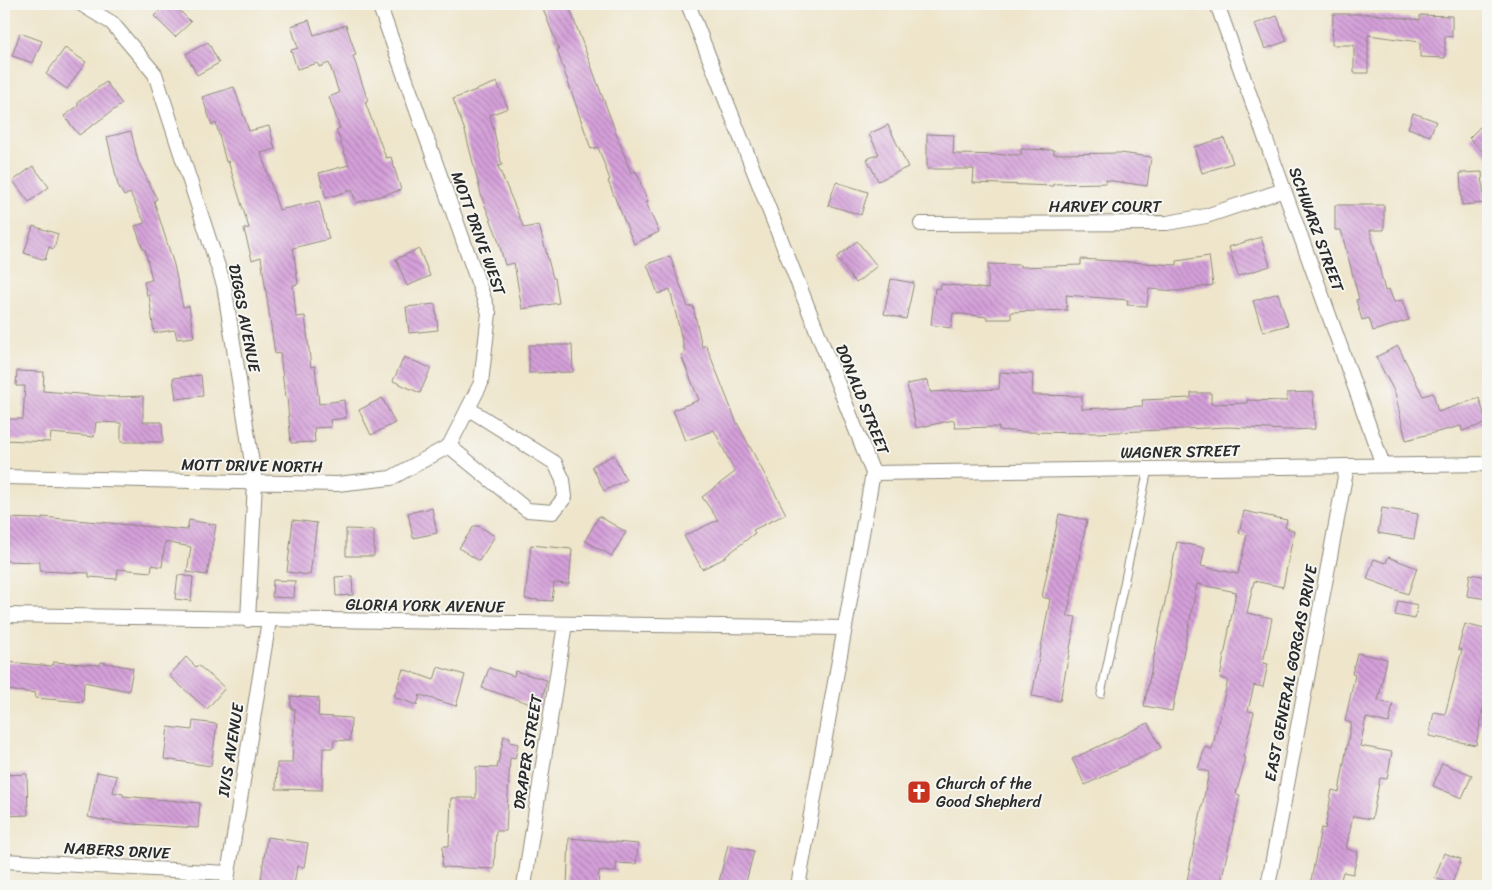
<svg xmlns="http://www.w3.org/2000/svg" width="1492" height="890" font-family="Sriracha,sans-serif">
<defs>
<pattern id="building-back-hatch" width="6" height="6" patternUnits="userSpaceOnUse" patternTransform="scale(1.25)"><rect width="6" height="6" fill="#d5a0da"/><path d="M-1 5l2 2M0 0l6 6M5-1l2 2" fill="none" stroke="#ad83b1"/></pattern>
</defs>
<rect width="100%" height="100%" fill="#f6f6f2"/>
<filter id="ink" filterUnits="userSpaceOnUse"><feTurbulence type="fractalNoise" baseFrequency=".02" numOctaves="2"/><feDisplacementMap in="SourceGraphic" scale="10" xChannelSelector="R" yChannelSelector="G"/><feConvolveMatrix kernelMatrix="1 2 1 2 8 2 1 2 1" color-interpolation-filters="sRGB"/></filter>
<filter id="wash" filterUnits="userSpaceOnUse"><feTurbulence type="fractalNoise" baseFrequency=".0096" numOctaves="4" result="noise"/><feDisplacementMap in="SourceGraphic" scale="20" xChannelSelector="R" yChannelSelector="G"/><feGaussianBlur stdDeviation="1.12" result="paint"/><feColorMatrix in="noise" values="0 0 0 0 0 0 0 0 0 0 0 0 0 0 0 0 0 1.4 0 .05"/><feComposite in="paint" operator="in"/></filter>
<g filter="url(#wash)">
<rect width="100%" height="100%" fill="#eee5cb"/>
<g id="blocks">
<path fill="url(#building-back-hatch)" d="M166,4H173L191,22L175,37L154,16Z
M541,4H568L631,173L636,171L648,202L646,203L659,232L634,244L608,181L610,180L598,147L591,149L557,50L559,49Z
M1333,14H1372L1420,20V15L1452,16V37L1445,36V58L1420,57V42L1368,35V73H1354V45H1332Z
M1277,16L1287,41L1265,49L1255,24Z
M309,20L314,35L346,25L356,55L353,56L368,101L365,102L386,158L391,157L401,190L356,203L352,190L326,198L319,173L349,165L336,130L340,128L329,97L339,93L329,63L319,67L318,63L297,69L291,50L298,48L291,26Z
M20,33L42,41L33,63L12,56Z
M208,42L219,63L197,75L186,54Z
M65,48L86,62L67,89L46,74Z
M106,82L122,104L79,135L64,116L78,106V102Z
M497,82L508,108L490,115L502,165L498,166L524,228L539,225L553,278H555L559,303L522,309L514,263L505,265L497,236L482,198L465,131L453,99Z
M234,87L249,131L269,126L275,149L261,153L279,210L319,201L329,239L293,248L298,284L293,285L296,317L305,316L311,367L315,366L319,404L344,400L346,418L330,420L331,427L314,428L315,442L291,443L287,397H285L280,353L275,354L261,257L252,260L244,229L249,228L228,161L226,162L216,123L212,125L202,97Z
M1413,113L1436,121L1430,136L1408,128Z
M1488,119V157L1469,138Z
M888,125L908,167L878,181L867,159L879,154L869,134Z
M131,131L138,161L157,199L154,201L174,265L183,307L189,306L194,337L177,339L175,330L154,333L149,295L147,296L144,282L152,280L145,249H143L135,226L145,223L130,193L124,196L118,185L107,137Z
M927,134L954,135L953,154L1021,155V149L1054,150V154L1120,153L1151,157L1147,186L1106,180V183L1053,184V186L973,183L974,169H927Z
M1224,138L1233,163L1202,173L1194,147Z
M33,166L49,187L29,202L13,181Z
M1482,172L1484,203L1462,205L1460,173Z
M836,182L868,192L861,215L828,205Z
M1335,205H1384V230H1370L1385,291L1389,289L1394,302L1402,300L1409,320L1373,331L1369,318L1362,320L1356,300L1359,299L1341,230H1335Z
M33,226L58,234L54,249L49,247L45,260L24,253Z
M1261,237L1270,266L1238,276L1229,247Z
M857,241L877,266L856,283L836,258Z
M419,249L430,276L407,286L396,259Z
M670,256L688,307L693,306L702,347L706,345L736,421L786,514L753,530L755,533L721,560L702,569L684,536L718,520L702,497L735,472L714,430L685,441L673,410L699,400L681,355L685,353L670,289L658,294L647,264Z
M1209,256L1213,285L1178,291L1149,289L1147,306L1127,305L1128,300L1066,295L1067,310L1011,312V319H987V317L953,313L951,328L931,325L935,288L940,289L941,284L988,289V264L1020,265V267L1081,265V259L1177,265V261Z
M891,279L914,283L906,319L884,314Z
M1278,293L1288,325L1263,332L1253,301Z
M435,304L438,330L409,333L406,307Z
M529,345H572L573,372L529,373Z
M1398,346L1423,396L1433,393L1438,412L1479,398L1487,423L1462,431L1461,426L1406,440L1395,393L1376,357Z
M404,357L431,368L420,393L393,381Z
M17,371L44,372L43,391L115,397L143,396V422H162L163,442H121V423L96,422L94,437L51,433L50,442L4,440V419H23L25,386H16Z
M1000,372L1033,374L1032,395L1082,396V409L1143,406L1142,400L1191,398V393H1211V404L1247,403V400L1287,401V393L1313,392L1315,429L1288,430L1228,427L1096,433L1024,432L999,430V427L955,428L954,420L916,428L907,384L928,380L930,392L999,389Z
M201,375L203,396L176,399L173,378Z
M382,398L395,423L371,435L359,410Z
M614,455L626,480L604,491L592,466Z
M432,508L437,533L413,538L408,513Z
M1382,508L1418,514L1414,539L1378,533Z
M1244,511L1287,520L1285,527L1294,531L1283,587L1254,581L1247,613L1272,618L1263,663L1268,664L1263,687L1254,685L1248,711L1254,712L1243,757L1246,758L1236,794L1240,795L1220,886H1186L1209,772L1198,769L1205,747L1212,749L1228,680L1220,678L1236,592L1197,584L1172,711L1144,706L1177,542L1205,548L1201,566L1238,574L1247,535L1239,533Z
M1059,514L1087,520L1067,616L1076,617L1060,701L1032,696L1050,599L1042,597Z
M599,516L626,532L612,556L585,541Z
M42,517L187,530L189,520L216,525L207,575L187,572L191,547L165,542L162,567L152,565L151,572L118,569L117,579L89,577V573L40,571V562L4,561V518L42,519Z
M293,520L317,523L310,575L287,572Z
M474,526H479L495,536L479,561L459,548Z
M346,529L374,530V556H346Z
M531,545L572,549L569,584L554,583L552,601L525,599Z
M1388,557L1417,568L1408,594L1367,579L1374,559L1386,563Z
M1470,574L1488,577V599L1467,596Z
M178,575L193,577L191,601L175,599Z
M352,576L353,595L336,596L335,577Z
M273,580L295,581L294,598L272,597Z
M1398,601L1418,605L1415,619L1395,615Z
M1465,624L1488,630V697L1486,705H1484L1476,745L1429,736L1434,712L1445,714L1462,650L1458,649Z
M1357,653L1387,659L1378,701L1393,704L1389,723L1366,718L1360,746L1392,752L1387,779L1380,778L1372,819L1353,816L1346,849L1358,852L1353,874L1343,872L1339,886H1310L1321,828L1325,829L1332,790L1339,792L1351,723L1345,721L1355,675L1352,674Z
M186,657L196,667L198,665L225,688L207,709L169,676Z
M7,662L52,666L53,662L100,665L101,662L133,668L129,691L84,682L83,702L35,698L36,693L5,690Z
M438,667L465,675L456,706L420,695L417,705L394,697L403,669L434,680Z
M489,668L514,676L515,671L547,680L540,707L482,688Z
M291,696L319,698L318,716L351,718L350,741L334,740L333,748H323L322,790L276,789L277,763H292L295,709H291Z
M193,721L217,724L211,766L164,759L168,727L192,730Z
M1148,723L1161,748L1085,785L1072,759Z
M504,736L510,737V742L518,744L515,759L510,758L506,831H496L494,869L442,867L443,846H449L451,798H476V767L497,768Z
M1442,763L1472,775L1462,798L1433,786Z
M97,772L117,776L113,792L123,794V796L200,803L198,828L117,823L88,817Z
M27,774L28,815L4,816V775Z
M267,837L308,843L304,867L297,866L294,886H260Z
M569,838L638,844L636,864L616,863V872L599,871L598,886H567Z
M728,845L754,851L745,886H718Z
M1444,853L1461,859L1452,884L1435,878Z"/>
</g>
</g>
<g filter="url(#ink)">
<use href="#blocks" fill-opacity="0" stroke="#8c887b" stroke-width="1"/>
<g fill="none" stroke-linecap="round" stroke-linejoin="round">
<g stroke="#8c887b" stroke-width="9">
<path id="service" d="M1101,694L1148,469"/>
</g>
<g stroke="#8c887b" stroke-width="16">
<path id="minor" d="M81,4L112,23L155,74L224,285L255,482L248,620
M688,4L873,473L798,886
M1217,4L1383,465
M921,224L1167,223L1206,216L1284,190
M449,446L527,510L553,512L565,497L563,480L555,463L469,409
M873,473L1488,464
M4,477L337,484L391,478L449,446L481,383L489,313L379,4
M4,615L845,628
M4,861L228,873
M226,886L269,620
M524,886L565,624
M1268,886L1347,466"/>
</g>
<use href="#service" stroke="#fff" stroke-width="7"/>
<use href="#minor" stroke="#fff" stroke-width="14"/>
</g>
</g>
<defs>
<g id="church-square" transform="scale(1.25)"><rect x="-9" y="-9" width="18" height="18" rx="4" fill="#c8321e" stroke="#f6f6f2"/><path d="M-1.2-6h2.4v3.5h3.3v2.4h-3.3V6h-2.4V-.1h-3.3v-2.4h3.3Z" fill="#fff"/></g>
</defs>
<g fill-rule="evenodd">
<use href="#church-square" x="919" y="792"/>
</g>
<g text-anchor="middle" stroke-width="4" stroke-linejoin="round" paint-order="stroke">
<g font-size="16" fill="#2b2b2b" stroke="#f6f6f2">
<text x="1105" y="212">HARVEY COURT</text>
<text transform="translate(1317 229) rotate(70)" y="6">SCHWARZ STREET</text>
<text transform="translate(479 233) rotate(70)" y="6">MOTT DRIVE WEST</text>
<text transform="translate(245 318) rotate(79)" y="6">DIGGS AVENUE</text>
<text transform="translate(863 399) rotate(68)" y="6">DONALD STREET</text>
<text transform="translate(1180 451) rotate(-1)" y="6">WAGNER STREET</text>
<text transform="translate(252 465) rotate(1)" y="6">MOTT DRIVE NORTH</text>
<text transform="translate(425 605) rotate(1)" y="6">GLORIA YORK AVENUE</text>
<text transform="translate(1290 673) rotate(-79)" y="6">EAST GENERAL GORGAS DRIVE</text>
<text transform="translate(230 750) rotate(-81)" y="6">IVIS AVENUE</text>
<text transform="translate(527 752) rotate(-81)" y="6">DRAPER STREET</text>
<text transform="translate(117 850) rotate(3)" y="6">NABERS DRIVE</text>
</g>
<g font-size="16" fill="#2b2b2b" stroke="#f6f6f2" text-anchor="start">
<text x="936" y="789">Church of the<tspan x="936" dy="18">Good Shepherd</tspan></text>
</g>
</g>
<rect width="1492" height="890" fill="none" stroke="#f6f6f2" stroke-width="20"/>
</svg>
